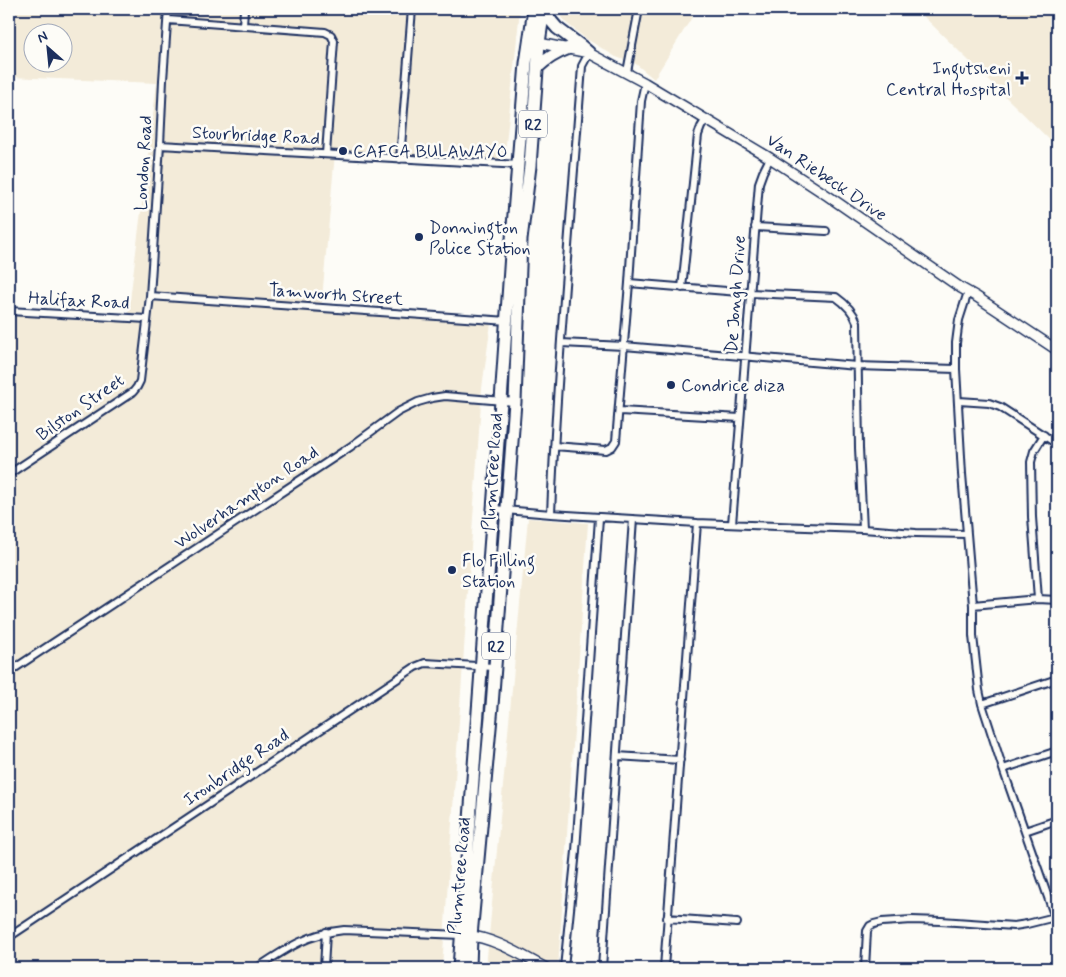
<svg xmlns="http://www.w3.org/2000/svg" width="1066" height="977" font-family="Mynerve,sans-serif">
<rect width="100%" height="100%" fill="#fdfcf7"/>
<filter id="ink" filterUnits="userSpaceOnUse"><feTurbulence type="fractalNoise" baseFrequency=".02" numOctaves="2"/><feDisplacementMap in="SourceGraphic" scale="10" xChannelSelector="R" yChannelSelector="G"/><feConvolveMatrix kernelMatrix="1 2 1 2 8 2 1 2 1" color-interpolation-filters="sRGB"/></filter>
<g filter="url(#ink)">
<path fill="#f3ebd9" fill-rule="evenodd" d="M9,9H520L504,163L335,153L321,310L491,323L482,388L442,968H9V307L128,316L157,83L9,77ZM32,32H62V62H32Z
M557,9H697L654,79L636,64L616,57L585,38L565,22Z
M916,9H1057V147Z
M528,518L588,523L558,968H486Z"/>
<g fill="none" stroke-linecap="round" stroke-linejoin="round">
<g stroke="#1b2f5e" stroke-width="10">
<path id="street" d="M168,20L325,32L331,35L334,41L326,154
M243,26L244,9
M627,72L639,9
M160,145L519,165
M400,159L412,9
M755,227L826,231
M629,283L751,293L836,297C846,304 853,311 857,322L859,448L863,529
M682,288L698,135L701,127L706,119
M968,292L959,320L956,343V369L962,474L973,605V636L979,690L982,704L1003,769L1057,923
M150,296L508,321
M9,311L147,319
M561,343L624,346L857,366L956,369
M959,401L989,403L1000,407L1057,444
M620,411L740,418
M554,446L606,450L612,447L616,441L629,283L641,101L645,83
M9,474L133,392L137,387L140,381L150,296L160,145L163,80L168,9
M494,509L551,514L697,523L863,529L916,533L967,534
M551,514C557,369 570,225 581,80L582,66L589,53
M732,524L759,183L763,172L770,158
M1038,599L1032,517L1031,462L1034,451L1044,435
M973,605L1038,599L1057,600
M9,672L350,447L398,412L418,402L432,398L445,396L515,402
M982,704L1057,679
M617,756L680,760
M1003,769L1057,751
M1025,831L1057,820
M667,918L737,923
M9,937L415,667L425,663L494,667
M257,968C287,948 307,934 344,930L461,935
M324,968L326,932
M564,968L576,851L599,518
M602,968L633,519
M664,968L697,523
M865,968L867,931L870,926L874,924L882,922L912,920L941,921L1014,926L1027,924L1055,917"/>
</g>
<g stroke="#1b2f5e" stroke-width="12">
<path id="secondary" d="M539,43L589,53L645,83L770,158L828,196L961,288L977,297L1057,350
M466,935C495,938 521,955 546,968"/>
</g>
<g stroke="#1b2f5e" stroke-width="15">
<path id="highway" d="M546,9L551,21L557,28L581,46L589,53
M538,67C547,58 556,53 569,48
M459,968L501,401L512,239L526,63L534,9
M470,968L471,936L492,706L515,402L521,240L530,166L539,43L544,9"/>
</g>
<use href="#street" stroke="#fdfcf7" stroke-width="6"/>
<use href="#secondary" stroke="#fdfcf7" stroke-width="9"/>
<use href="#highway" stroke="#fdfcf7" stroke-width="11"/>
</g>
</g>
<g fill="#1b2f5e" stroke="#fdfcf7" stroke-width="2">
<path d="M1019.5 70.5h5v5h5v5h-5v5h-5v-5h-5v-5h5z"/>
<circle cx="343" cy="151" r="5"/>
<circle cx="419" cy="237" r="5"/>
<circle cx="671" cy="385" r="5"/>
<circle cx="452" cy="570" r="5"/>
</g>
<g text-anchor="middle" stroke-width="5" stroke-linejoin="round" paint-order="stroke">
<g fill="#fdfcf7" stroke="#5f6c8c" stroke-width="1">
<rect x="519" y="110.5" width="28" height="27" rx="4"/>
<rect x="482" y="632.5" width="28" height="27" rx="4"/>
</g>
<g font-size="16" font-weight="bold" fill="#1b2f5e">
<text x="533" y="130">R2</text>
<text x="496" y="652">R2</text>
</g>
<g font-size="18" fill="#1b2f5e" stroke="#fdfcf7" text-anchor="start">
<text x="1011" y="74" text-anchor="end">Ingutsheni<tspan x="1011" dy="21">Central Hospital</tspan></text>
<text x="353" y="157">CAFCA BULAWAYO</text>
<text x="429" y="233">Donnington<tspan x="429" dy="21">Police Station</tspan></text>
<text x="681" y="391">Condrice diza</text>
<text x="462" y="566">Flo Filling<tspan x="462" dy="21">Station</tspan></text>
</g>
<g font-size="18" fill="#1b2f5e" stroke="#fdfcf7">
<text transform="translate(256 135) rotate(3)" y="6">Stourbridge Road</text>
<text transform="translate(143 163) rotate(-87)" y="6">London Road</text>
<text transform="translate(827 177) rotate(34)" y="6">Van Riebeck Drive</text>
<text transform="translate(336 294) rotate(4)" y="6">Tamworth Street</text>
<text transform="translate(735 294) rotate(-86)" y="6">De Jongh Drive</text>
<text transform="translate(79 300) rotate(3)" y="6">Halifax Road</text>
<text transform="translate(80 407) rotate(-35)" y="6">Bilston Street</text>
<text transform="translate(492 472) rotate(-86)" y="6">Plumtree Road</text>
<text transform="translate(246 497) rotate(-34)" y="6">Wolverhampton Road</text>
<text transform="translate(236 767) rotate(-34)" y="6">Ironbridge Road</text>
<text transform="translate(459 876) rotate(-85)" y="6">Plumtree Road</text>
</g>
</g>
<rect width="1066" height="977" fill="none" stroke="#fdfcf7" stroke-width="30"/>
<rect x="15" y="15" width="1036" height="947" fill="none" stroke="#1b2f5e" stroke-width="2" filter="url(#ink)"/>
<g transform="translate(48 48) rotate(333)"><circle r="24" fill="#fdfcf7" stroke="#a3aaba"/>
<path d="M0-4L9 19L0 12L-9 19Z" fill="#1b2f5e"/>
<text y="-8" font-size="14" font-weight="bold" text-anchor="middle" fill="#1b2f5e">N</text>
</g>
</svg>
